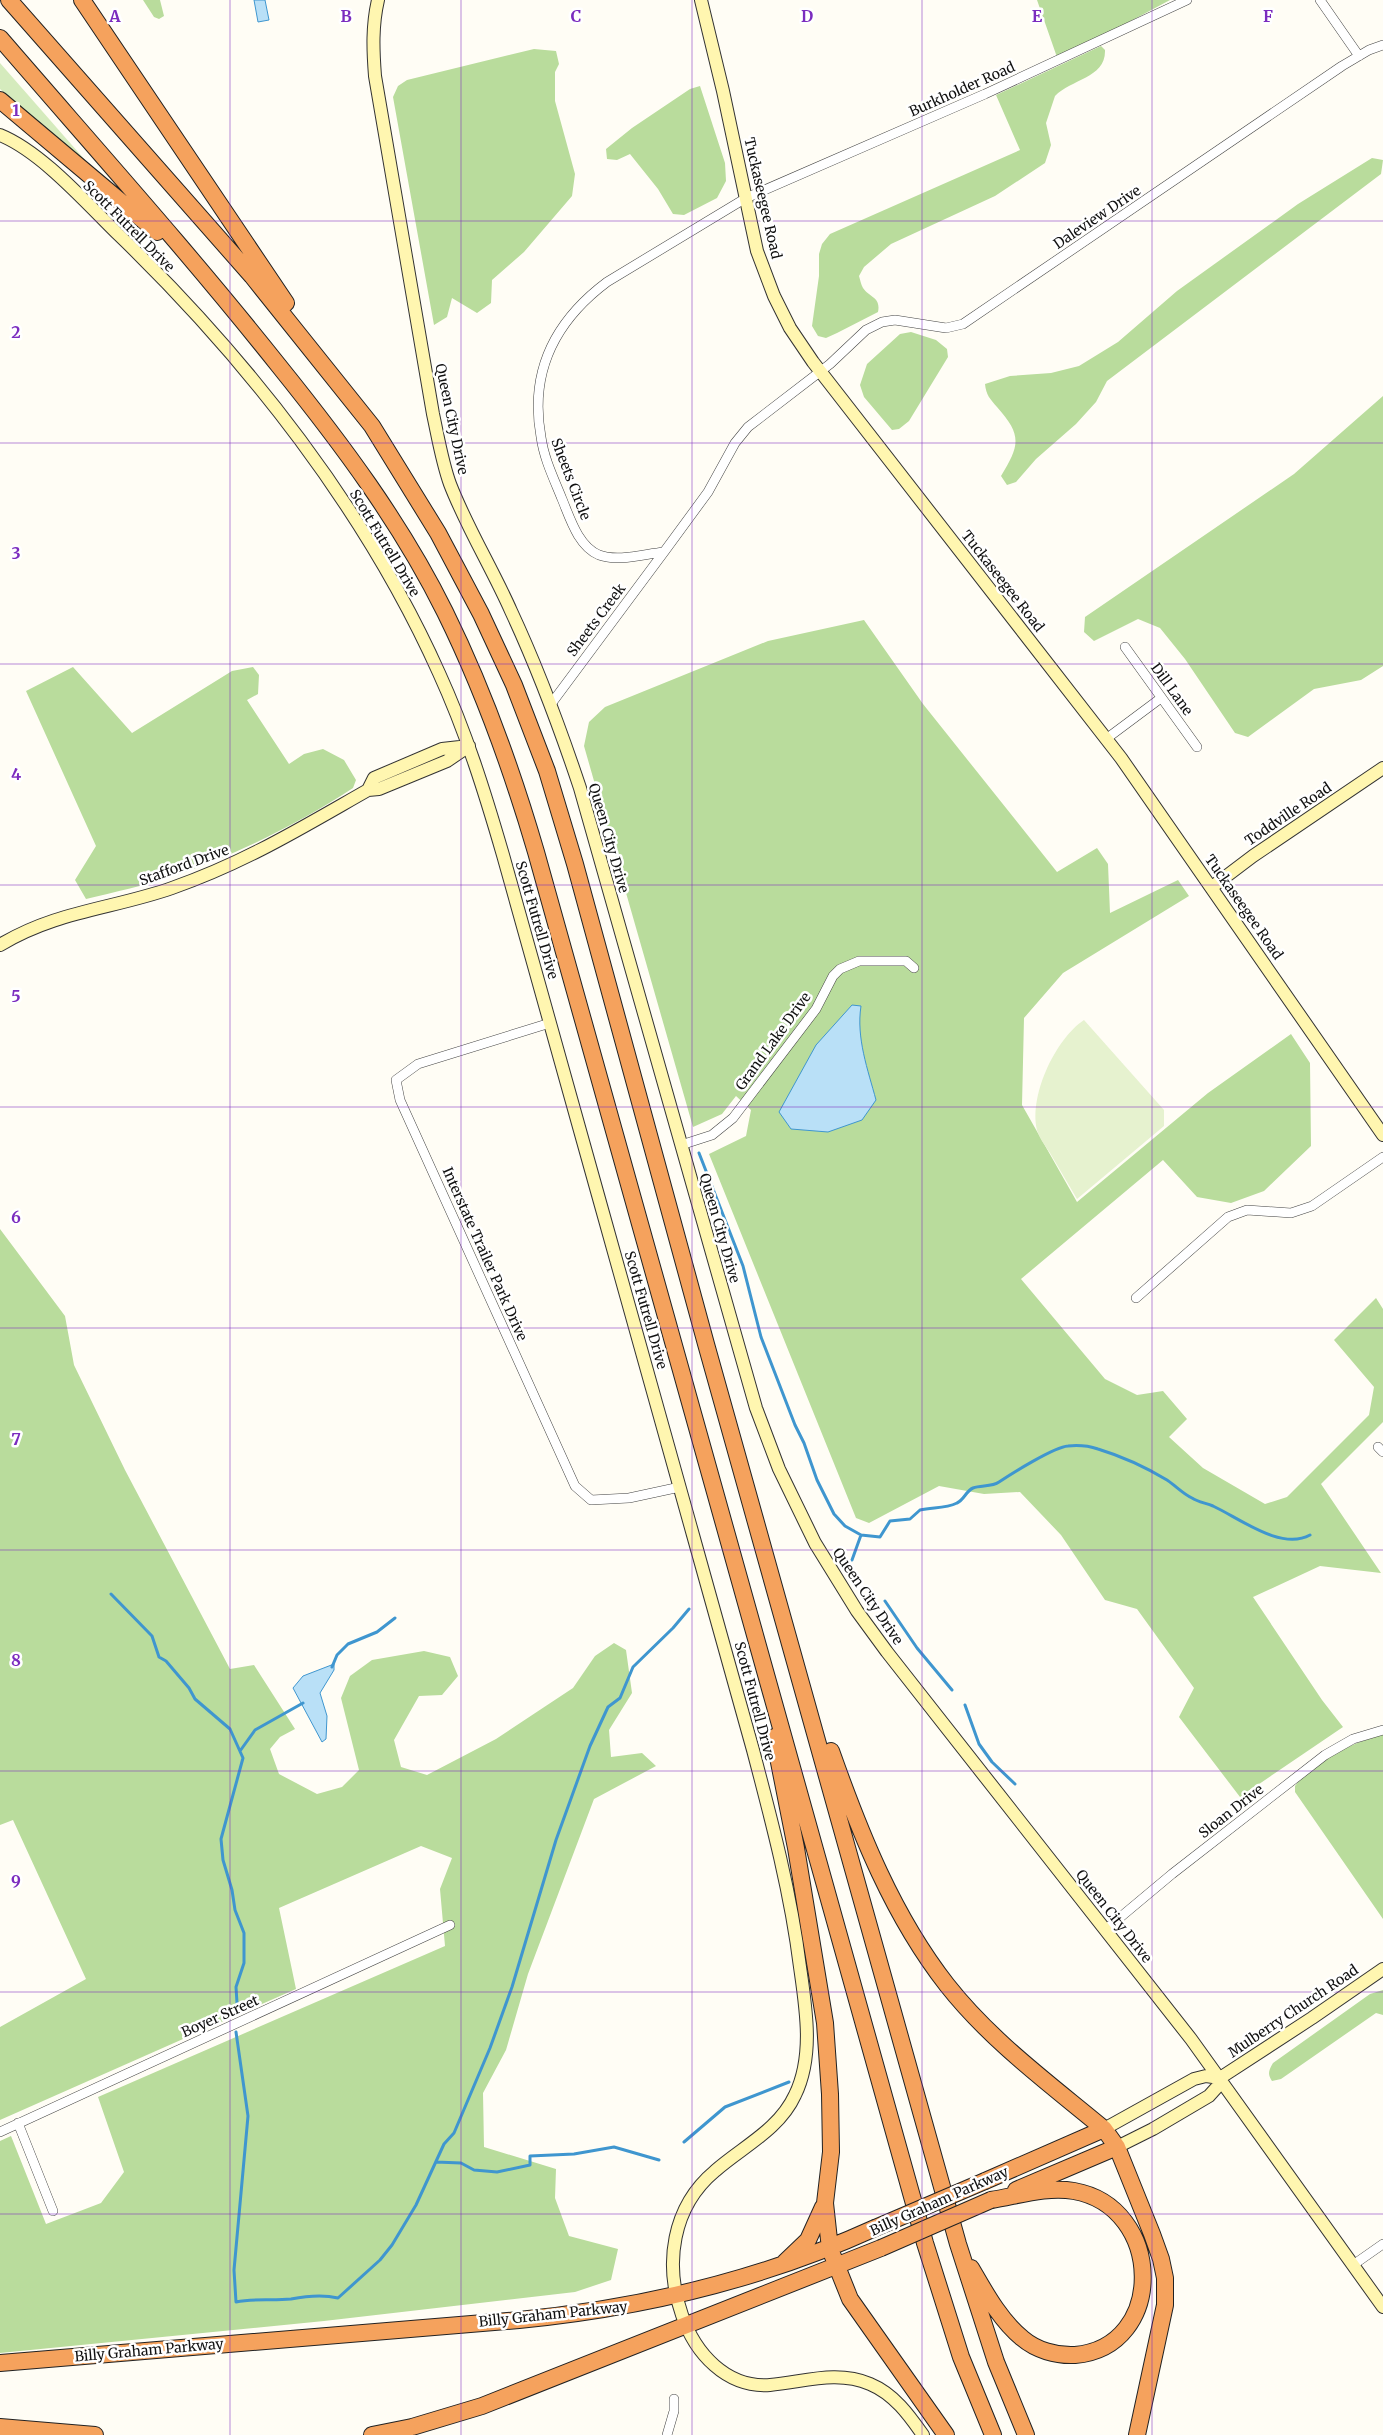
<svg xmlns="http://www.w3.org/2000/svg" width="1383" height="2435" font-family="Merriweather,serif">
<rect width="100%" height="100%" fill="#fffdf5"/>
<path fill="#d5ebbd" d="M0,63L92,168L90,170L0,89Z"/>
<path fill="#b9dc9c" d="M143,0H160L164,16L159,19L154,17Z
M1037,0H1170L1058,60Z
M1101,46L1105,50C1106,78 1071,79 1055,96L1046,123L1051,145L1045,163L995,196L891,244L864,267L859,276C860,279 861,285 863,288C870,298 881,297 878,312L837,333L826,338L818,336L812,326L819,276V254L822,244L830,234L1020,150L996,95Z
M534,49L556,51L559,64L555,72V101L575,174L572,196L524,252L492,280L491,303L477,313L452,298L447,317L434,325L393,97L398,86L407,80Z
M700,86L725,163L726,181L717,198L684,215L673,214L658,189L630,154L617,160L607,159L606,149L632,128L690,89Z
M1372,158L1383,160L1381,174L1107,381L1096,402L1076,424L1036,459L1016,482L1007,485L1001,476C1020,445 1022,435 997,407C990,399 986,395 985,384L1010,376L1051,373L1079,366L1118,342L1177,291L1298,204Z
M911,332L936,340L947,349L948,357L909,421L899,429L892,430L864,397L860,385L867,364L900,334Z
M1383,396V666L1361,680L1314,689L1248,737L1235,733L1185,659L1160,628L1138,619L1094,641L1084,632L1085,617L1294,474Z
M864,620L923,704L1057,872L1097,848L1108,864L1110,913L1178,880L1189,896L1063,973L1024,1018L1022,1105L1077,1202L1208,1093L1291,1034L1310,1063L1311,1146L1264,1191L1231,1203L1197,1197L1163,1160L1021,1279L1105,1379L1137,1395L1163,1391L1187,1419L1169,1437L1203,1468L1265,1504L1287,1497L1369,1415L1374,1387L1334,1340L1376,1298L1383,1309V1422L1321,1484L1381,1573L1320,1566L1253,1597L1322,1700L1343,1727L1240,1797L1179,1717L1194,1688L1137,1609L1105,1600L1061,1535L1020,1492L984,1494L939,1486L869,1523L856,1518L709,1154L746,1136L751,1110L736,1096L722,1114L693,1127L584,746L589,722L605,707L768,641Z
M73,667L132,733L232,671L253,667L259,675L258,694L247,700L289,764L304,754L323,749L344,760L356,780L353,788C296,825 236,855 171,877C144,886 114,892 86,899L75,880L96,846L26,691Z
M0,1229L65,1316L74,1365L125,1470L230,1669L254,1665L295,1729L280,1737L270,1749L279,1774L317,1794L342,1787L359,1770L341,1698L350,1676L372,1660L424,1651L450,1657L458,1676L442,1695L419,1696L394,1740L401,1767L427,1775L496,1739L573,1688L595,1656L614,1643L626,1650L632,1693L609,1730L611,1757L642,1753L656,1766L594,1799L528,1974L506,2050L483,2093L484,2147L556,2169L555,2198L569,2236L618,2249L611,2280L575,2292L324,2321L0,2353V2141L11,2136L46,2224L101,2203L124,2172L98,2097L445,1946L440,1889L452,1858L421,1846L279,1908L296,1989L0,2120V2027L86,1979L13,1820L0,1825Z
M1383,1734V1919L1295,1792V1786C1314,1760 1353,1743 1383,1734Z
M1383,1990V2015L1376,2013L1281,2079L1272,2081C1267,2074 1269,2070 1273,2063L1370,1994Z"/>
<path fill="#e6f2cf" d="M1084,1020L1164,1110V1126L1077,1199C1068,1184 1059,1168 1050,1153C1046,1147 1040,1139 1038,1133C1027,1099 1055,1039 1084,1020Z"/>
<path fill="#b9e0f7" stroke="#3f96cf" d="M254,0H265L269,20L258,22Z
M852,1005L861,1006C856,1038 868,1070 876,1100L862,1120L828,1132L791,1129L779,1112L816,1045Z
M334,1664V1670L320,1693L327,1716L326,1739L322,1742L293,1688L303,1676Z"/>
<g fill="none" stroke-linecap="round" stroke-linejoin="round">
<path stroke="#3f96cf" stroke-width="3" d="M699,1153L743,1266L761,1337L795,1425L804,1443L817,1480L834,1514L845,1526L861,1535L880,1537L890,1521L910,1519L920,1510C933,1507 945,1509 957,1503C964,1500 966,1491 973,1488C981,1485 992,1487 999,1482C1011,1474 1054,1447 1068,1446C1078,1445 1089,1446 1098,1449C1121,1456 1147,1468 1167,1480C1176,1486 1183,1494 1192,1498C1198,1502 1206,1503 1213,1506C1239,1518 1281,1551 1310,1535
M852,1560L861,1535
M111,1594L152,1636L159,1657L166,1661L189,1688L195,1699L230,1729L243,1758L221,1839L223,1860L232,1890L235,1910L244,1933V1963L236,1987L237,2003L234,2016
M885,1601L917,1648L952,1690
M332,1667L337,1655L348,1644L377,1632L395,1618
M965,1705L979,1744L992,1762L1015,1784
M240,1751L255,1730L303,1703
M236,2032L248,2116L234,2270L236,2302C254,2298 272,2301 291,2299C306,2296 322,2294 338,2298L380,2260L392,2245L416,2205L444,2144L454,2133L490,2048L512,1987L556,1840L590,1746L608,1707L620,1698L633,1667L673,1628L689,1609
M684,2142L725,2107L789,2082
M436,2162L461,2163L474,2170L497,2172L530,2165V2156L574,2154L614,2147L659,2160"/>
<g stroke="#444" stroke-width="10">
<path id="street" d="M1187,0L985,94L746,198L607,282C555,321 529,371 541,437C544,459 554,479 562,499C570,518 578,546 599,555C618,562 644,554 664,552L708,492L735,443L748,427L830,364L866,330L882,322L895,320L946,328L963,324L1342,66L1369,50L1383,45
M1320,0L1359,56
M1125,647L1197,747
M551,704L664,552
M1106,739L1161,698
M550,1023L418,1064L396,1080L400,1100L575,1486L591,1500L629,1498L680,1487
M681,1145L712,1135L733,1118L816,1009L833,976L840,969L859,961H906L914,968
M1136,1298L1228,1217L1247,1210L1291,1213L1312,1206L1383,1157
M1378,1447L1383,1452
M1105,1930L1172,1874L1325,1755L1353,1739L1383,1730
M18,2123L53,2211
M0,2132L450,1925
M1353,2265L1383,2244
M667,2435L674,2411V2399"/>
</g>
<g stroke="#333" stroke-width="14">
<path id="secondary" d="M378,0C372,26 373,50 375,76L433,414C438,437 442,462 450,484C467,528 492,568 511,611C538,669 560,728 580,788L756,1408L779,1469L815,1543L857,1611L887,1652L1191,2039L1383,2307
M701,0L723,91L757,251L774,296L790,328L813,362L1121,758L1383,1135
M0,135C42,152 87,204 120,236C248,360 366,510 439,673C466,732 485,793 503,855C566,1082 630,1308 693,1535C713,1606 733,1678 753,1750C772,1822 791,1894 800,1967C806,2009 814,2056 795,2095C779,2130 742,2147 715,2171C672,2207 664,2264 682,2315C695,2353 726,2388 770,2385C804,2382 837,2370 870,2384C894,2394 909,2415 923,2435
M469,746L447,761L379,789L368,790L374,778L442,749Z
M1212,887L1253,856L1383,768
M0,945C56,911 112,909 172,888C246,862 301,828 368,790
M1104,2129L1194,2079L1206,2076L1220,2078
M1117,2147L1153,2129L1209,2096L1218,2086L1220,2078L1312,2018L1383,1969"/>
</g>
<g stroke="#222" stroke-width="18">
<path id="highway" d="M9,0L252,276L372,426L438,533L481,614L514,685L547,771L575,864L706,1344L958,2244L996,2362L1026,2435
M82,0L286,303
M0,38C94,147 190,254 279,366C341,443 401,523 445,612C483,689 512,770 536,852L925,2243L961,2357L993,2435
M0,100L157,232
M774,1737L796,1848L825,2023L830,2094L831,2152L825,2203L830,2249L850,2299L946,2435
M831,1751C860,1833 893,1916 947,1985C991,2041 1050,2084 1104,2129L1117,2147L1152,2234L1161,2259L1165,2278V2305L1137,2435
M985,2181L1104,2129
M1016,2190L1117,2147
M785,2262L808,2240L823,2207
M971,2268C985,2292 1000,2320 1022,2338C1036,2350 1056,2356 1075,2355C1167,2347 1164,2207 1074,2191C1047,2186 1017,2196 991,2200
M0,2363L519,2320C643,2308 761,2280 875,2228
M0,2427L95,2435
M372,2435L412,2427L482,2406L881,2248"/>
</g>
<use href="#street" stroke="#fff" stroke-width="9"/>
<use href="#secondary" stroke="#fff6b0" stroke-width="12"/>
<use href="#highway" stroke="#f5a25d" stroke-width="16"/>
<g stroke="#222" stroke-width="18" stroke-linecap="butt">
<path id="highway-bridge" d="M875,2228L985,2181
M881,2248L991,2200"/>
</g>
<use href="#highway-bridge" stroke="#f5a25d" stroke-width="16"/>
</g>
<path fill="none" stroke="#7b2cbf" stroke-width="1" stroke-opacity="0.55" d="M230,0V2435M461,0V2435M692,0V2435M922,0V2435M1152,0V2435M0,221H1383M0,443H1383M0,664H1383M0,885H1383M0,1107H1383M0,1328H1383M0,1550H1383M0,1771H1383M0,1992H1383M0,2214H1383"/>
<g text-anchor="middle" stroke-width="5" stroke-linejoin="round" paint-order="stroke">
<g font-size="14" fill="#111" stroke="#fff">
<text transform="translate(962 89) rotate(-24)" y="5">Burkholder Road</text>
<text transform="translate(763 198) rotate(77)" y="5">Tuckaseegee Road</text>
<text transform="translate(1097 217) rotate(-34)" y="5">Daleview Drive</text>
<text transform="translate(129 226) rotate(45)" y="5">Scott Futrell Drive</text>
<text transform="translate(452 419) rotate(78)" y="5">Queen City Drive</text>
<text transform="translate(571 479) rotate(69)" y="5">Sheets Circle</text>
<text transform="translate(385 543) rotate(59)" y="5">Scott Futrell Drive</text>
<text transform="translate(1003 581) rotate(52)" y="5">Tuckaseegee Road</text>
<text transform="translate(596 620) rotate(-53)" y="5">Sheets Creek</text>
<text transform="translate(1172 689) rotate(54)" y="5">Dill Lane</text>
<text transform="translate(1288 814) rotate(-34)" y="5">Toddville Road</text>
<text transform="translate(609 838) rotate(74)" y="5">Queen City Drive</text>
<text transform="translate(184 865) rotate(-20)" y="5">Stafford Drive</text>
<text transform="translate(1244 907) rotate(55)" y="5">Tuckaseegee Road</text>
<text transform="translate(537 920) rotate(74)" y="5">Scott Futrell Drive</text>
<text transform="translate(773 1041) rotate(-54)" y="5">Grand Lake Drive</text>
<text transform="translate(720 1228) rotate(74)" y="5">Queen City Drive</text>
<text transform="translate(485 1254) rotate(66)" y="5">Interstate Trailer Park Drive</text>
<text transform="translate(646 1310) rotate(74)" y="5">Scott Futrell Drive</text>
<text transform="translate(868 1596) rotate(56)" y="5">Queen City Drive</text>
<text transform="translate(755 1701) rotate(75)" y="5">Scott Futrell Drive</text>
<text transform="translate(1231 1811) rotate(-38)" y="5">Sloan Drive</text>
<text transform="translate(1114 1916) rotate(52)" y="5">Queen City Drive</text>
<text transform="translate(1293 2011) rotate(-34)" y="5">Mulberry Church Road</text>
<text transform="translate(220 2016) rotate(-24)" y="5">Boyer Street</text>
<text transform="translate(939 2201) rotate(-24)" y="5">Billy Graham Parkway</text>
<text transform="translate(553 2314) rotate(-6)" y="5">Billy Graham Parkway</text>
<text transform="translate(149 2350) rotate(-5)" y="5">Billy Graham Parkway</text>
</g>
</g>
<g font-size="16" text-anchor="middle" font-weight="bold" fill="#7b2cbf" stroke="#fff" stroke-width="5" stroke-linejoin="round" paint-order="stroke">
<text x="115" y="22">A</text>
<text x="346" y="22">B</text>
<text x="576" y="22">C</text>
<text x="807" y="22">D</text>
<text x="1037" y="22">E</text>
<text x="1268" y="22">F</text>
<text x="16" y="116">1</text>
<text x="16" y="338">2</text>
<text x="16" y="559">3</text>
<text x="16" y="780">4</text>
<text x="16" y="1002">5</text>
<text x="16" y="1223">6</text>
<text x="16" y="1445">7</text>
<text x="16" y="1666">8</text>
<text x="16" y="1887">9</text>
</g>
</svg>
